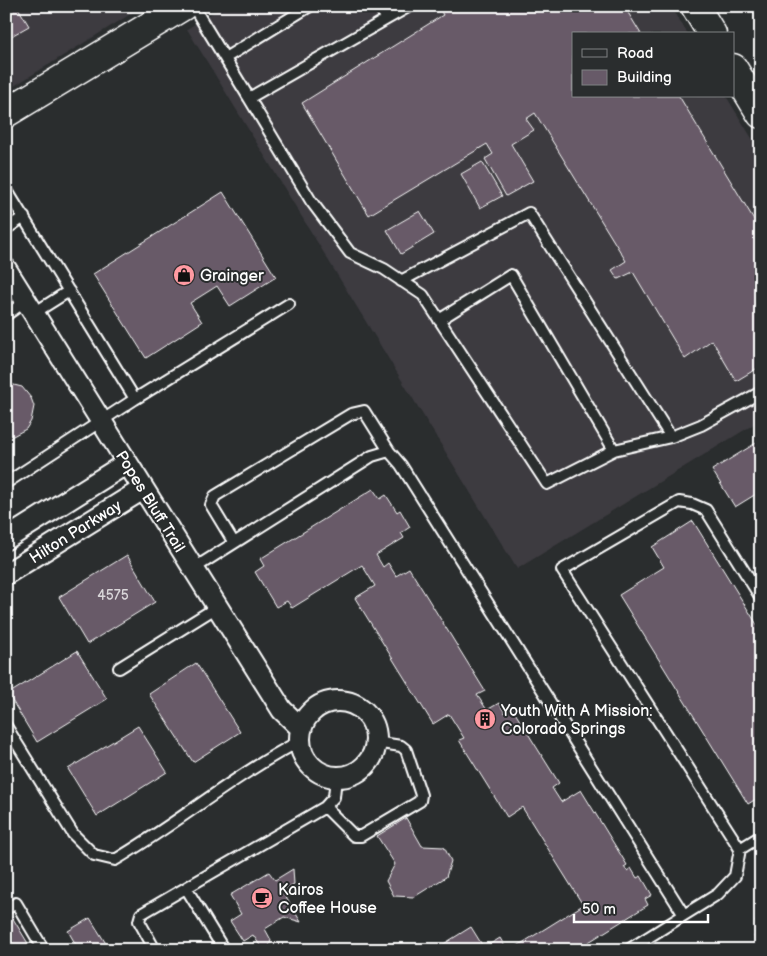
<svg xmlns="http://www.w3.org/2000/svg" width="767" height="956" font-family="'Balsamiq Sans',sans-serif">
<rect width="100%" height="100%" fill="#2a2d2e"/>
<filter id="ink" filterUnits="userSpaceOnUse"><feTurbulence type="fractalNoise" baseFrequency=".02" numOctaves="2"/><feDisplacementMap in="SourceGraphic" scale="10" xChannelSelector="R" yChannelSelector="G"/><feConvolveMatrix kernelMatrix="1 2 1 2 8 2 1 2 1" color-interpolation-filters="sRGB"/></filter>
<g filter="url(#ink)">
<path fill="#3c3a3f" d="M6,6H131L134,12L6,91Z
M223,6H671L688,34H573V96H726L761,153V420L517,569L187,29Z"/>
<path fill="#675a68" stroke="#fff" d="M6,6H17L29,26L6,39Z
M438,6H624L641,34H573V96H679L761,231V366L736,381L712,340L685,359L633,272L618,279L612,270L626,261L535,113L526,119L534,130L511,144L533,181L506,196L485,159L493,154L487,144L369,215L302,103L443,15Z
M482,162L502,196L480,208L461,174Z
M223,192L276,277L230,306L217,286L190,303L202,322L146,358L93,274Z
M420,211L434,234L401,254L387,230Z
M6,383L22,387L31,398L34,406L31,421L26,429L11,437L6,436Z
M761,440V491L735,507L712,470Z
M373,489L380,499L386,495L397,512L400,510L410,527L401,533L404,538L376,555L383,567L388,563L396,576L409,568L485,691L477,695L487,710L499,703L505,713L512,708L559,783L552,788L561,802L581,790L627,865L624,867L627,871L631,868L637,878L641,876L652,895L645,899L648,905L576,950H511L583,905L522,807L507,817L459,740L464,738L449,714L433,724L355,598L375,586L362,565L292,608L287,601L276,607L255,572L264,566L260,559Z
M693,521L761,631V796L748,804L619,595L664,567L652,547Z
M127,555L155,602L87,644L59,597Z
M77,651L107,699L37,742L8,694Z
M196,663L240,732L193,762L149,694Z
M138,726L167,772L97,816L68,769Z
M406,818L422,846L444,847L451,861L446,877L414,897L394,896L386,881L395,864L377,836Z
M293,869L294,884L282,891L301,922L284,917L265,929L271,940L268,950H263L253,935L243,941L230,921L241,914L230,895L269,872L275,880Z
M12,917L32,950H6V921Z
M90,918L110,950H79L68,931Z
M761,919V950H759L754,936L761,933L755,921Z
M471,927L484,948L500,938L507,950H434Z"/>
<g fill="none" stroke-linecap="round" stroke-linejoin="round">
<g stroke="#fff" stroke-width="14">
<path id="lane" d="M193,6L249,98
M379,6L387,19L249,98L311,201L350,253L384,269L423,295L547,484L614,450L671,437L701,425L761,392
M387,19L410,6
M225,58L310,6
M6,189L135,399L289,304
M6,229L24,217
M401,281L529,213L671,437
M34,313L69,291
M6,315L26,301
M439,320L511,275L614,450
M6,483L135,399
M234,543L211,505L215,496L351,414L364,411L389,451
M193,569L372,456L389,451L401,465L684,915L718,894L735,876L740,849
M761,598L706,510L692,504L679,502L562,570L740,849L761,836
M119,668L217,607
M6,726L73,834L94,855L115,860C178,823 235,775 300,741
M325,807L354,836H361L420,801L421,795L406,750L401,746L375,742
M186,888L224,950
M6,909L16,903L44,950
M155,950L139,921L141,914L325,807L334,797L336,777
M628,950L684,915"/>
</g>
<g stroke="#fff" stroke-width="24">
<path id="street" d="M6,269L282,710L301,728
M6,539L127,463
M6,574L143,489
M300 739a38 38 0 1 1 76 0a38 38 0 1 1-76 0Z"/>
</g>
<g stroke="#fff" stroke-width="31">
<path id="secondary" d="M695,6L712,34
M733,68L761,114
M6,113L183,6"/>
</g>
<use href="#lane" stroke="#2a2d2e" stroke-width="10"/>
<use href="#street" stroke="#2a2d2e" stroke-width="20"/>
<use href="#secondary" stroke="#2a2d2e" stroke-width="28"/>
</g>
</g>
<defs>
<g id="shop-disc" transform="scale(1.125)"><circle r="9.5" fill="#ff9aa2" stroke="#2a2d2e"/><path d="M-5-2.5h2.3a2.7 3.5 0 0 1 5.4 0H5L5.5 6h-11ZM-1.5-2.5h3a1.5 2.3 0 0 0-3 0Z" fill="#111"/></g>
<g id="building-disc" transform="scale(1.125)"><circle r="9.5" fill="#ff9aa2" stroke="#2a2d2e"/><path d="M-4-6H4V6H1V3H-1V6H-4ZM-2.5-4.3h1.7v1.8h-1.7ZM.8-4.3h1.7v1.8H.8ZM-2.5-1h1.7V.8h-1.7ZM.8-1h1.7V.8H.8Z" fill="#111"/></g>
<g id="cafe-disc" transform="scale(1.125)"><circle r="9.5" fill="#ff9aa2" stroke="#2a2d2e"/><path d="M-5.5-4.5H6V0H3Q3 3.5 0 3.5H-2.5Q-5.5 3.5-5.5 0ZM3-3.2v2h1.7v-2ZM-6 4.5H4V6H-6Z" fill="#111"/></g>
</defs>
<g fill-rule="evenodd">
<use href="#shop-disc" x="184" y="275"/>
<use href="#building-disc" x="485" y="719"/>
<use href="#cafe-disc" x="262" y="898"/>
</g>
<g text-anchor="middle" stroke-width="4" stroke-linejoin="round" paint-order="stroke">
<g font-size="14" fill="#d9d6d9">
<text x="113" y="600">4575</text>
</g>
<g font-size="16" fill="#fff" stroke="#2a2d2e" text-anchor="start">
<text x="200" y="281">Grainger</text>
<text x="501" y="716">Youth With A Mission:<tspan x="501" dy="18">Colorado Springs</tspan></text>
<text x="278" y="895">Kairos<tspan x="278" dy="18">Coffee House</tspan></text>
</g>
<g font-size="16" fill="#fff" stroke="#2a2d2e">
<text transform="translate(151 501) rotate(58)" y="6">Popes Bluff Trail</text>
<text transform="translate(75 531) rotate(-32)" y="6">Hilton Parkway</text>
</g>
</g>
<rect width="767" height="956" fill="none" stroke="#2a2d2e" stroke-width="25"/>
<rect x="12" y="12" width="742" height="931" fill="none" stroke="#fff" stroke-width="2" filter="url(#ink)"/>
<rect x="572" y="32" width="162" height="65" fill="#2a2d2e" stroke="#7f8182"/>
<rect x="582" y="49" width="25" height="8" fill="#2a2d2e" stroke="#7f8182"/>
<text x="617" y="58" font-size="15" fill="#ffffff">Road</text>
<rect x="582" y="70" width="25" height="15" fill="#675a68" stroke="#7f8182"/>
<text x="617" y="82" font-size="15" fill="#ffffff">Building</text>
<path d="M574 914v8h134v-8" fill="none" stroke="#ffffff" stroke-width="2.5"/>
<text x="582" y="914" font-size="15" fill="#ffffff" stroke="#2a2d2e" stroke-width="4" paint-order="stroke">50 m</text>
</svg>
